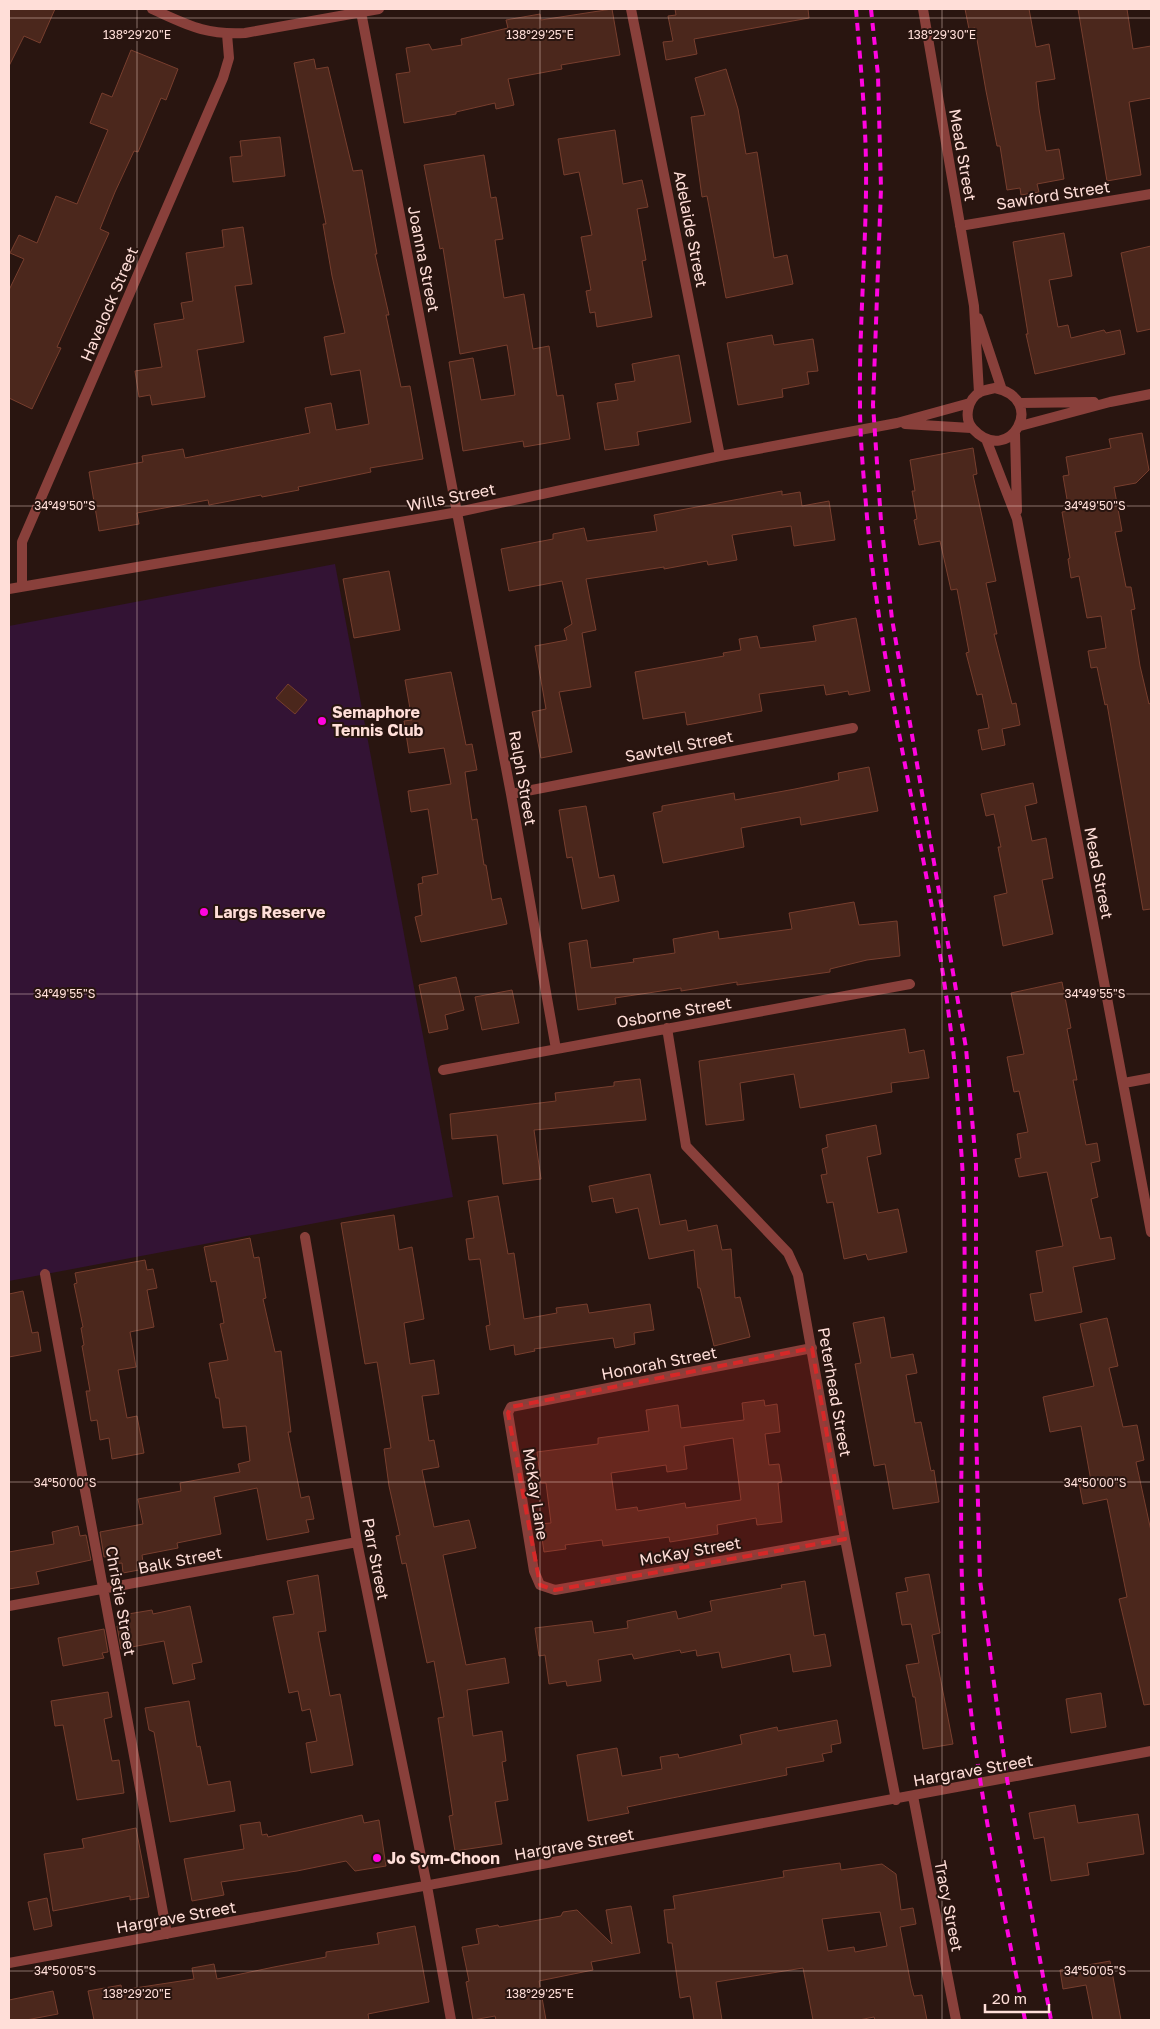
<svg xmlns="http://www.w3.org/2000/svg" width="1160" height="2029" font-family="'Golos Text',sans-serif">
<rect width="100%" height="100%" fill="#291510"/>
<path fill="#331334" d="M335,564L453,1197L9,1281V626Z"/>
<path fill="#4b271c" stroke="#773e2e" fill-rule="evenodd" d="M9,9H55L40,43L24,36L9,66Z
M612,9L620,55L561,65L562,69L508,79L514,105L496,109L495,103L456,112V114L404,123L396,74L410,72L406,48L429,44L432,50L462,45L461,39L508,28L506,20L540,14L541,20Z
M675,9H808L809,18L694,39L697,54L666,60L663,42L673,41L668,16L676,15Z
M965,9H1029L1036,47L1049,44L1055,79L1036,82L1039,109L1046,151L1059,149L1064,179L1037,184L1039,192L1021,195L1020,188L1007,190L1000,146H997L986,91L975,28L969,29Z
M1078,9H1127L1133,49L1151,46V98L1129,102L1141,175L1107,181Z
M131,50L178,69L166,100L161,98L138,152L134,151L115,192L100,229L109,233L57,347L61,348L32,409L9,398V290L24,259L10,253L19,235L37,243L56,196L77,204L108,130L90,123L102,93L112,97Z
M314,59L316,69L328,67L353,171L362,170L377,254H375L389,315H386L401,387L410,386L423,459L370,468L371,472L298,487L299,490L262,497L261,495L209,505L208,500L137,513L139,524L99,531L89,472L143,462L142,456L183,449L185,458L310,433L305,408L331,403L336,430L369,424L360,370L331,375L324,337L345,333L332,276L323,224H326L294,63Z
M726,69L738,109L746,154L757,152L774,258L787,255L793,284L726,298L707,196L702,197L691,117L705,115L695,78Z
M615,130L623,184L642,180L648,207L637,209L646,260L642,261L652,317L597,327L595,312L590,313L586,291L591,290L581,237L592,235L579,172L564,175L558,139Z
M280,137L285,176L233,182L230,157L242,156L240,141Z
M484,155L491,198L496,197L503,239L495,240L504,298L524,294L533,349L549,346L557,396L563,395L570,439L524,447L523,441L463,451L449,362L473,358L481,400L515,395L507,345L460,354L443,248L440,249L424,165Z
M243,227L252,284L235,286L244,342L197,350L205,397L152,405L150,395L139,397L135,371L162,367L154,324L184,319L181,303L193,301L186,253L224,247L222,230Z
M1064,233L1072,276L1049,280L1058,327L1068,325L1071,338L1104,330L1106,333L1120,330L1125,354L1035,374L1026,334H1028L1013,242Z
M1151,246V329L1137,332L1121,253Z
M772,335L774,345L813,339L818,371L807,372L809,384L782,389L783,397L738,405L727,343Z
M679,355L691,422L637,432L639,445L605,450L597,403L618,400L615,384L635,381L632,364Z
M1142,433L1149,470L1136,483L1114,487L1122,531L1115,532L1126,587H1131L1135,609L1131,610L1140,666L1149,704L1151,703V909L1143,910L1107,704L1105,705L1097,667L1091,668L1088,651L1106,648L1101,616L1087,618L1079,576L1071,578L1068,559L1070,558L1062,512L1069,511L1063,476L1069,475L1066,457L1111,448L1109,439Z
M973,448L977,474L973,475L996,581L986,583L997,634H994L1012,704L1016,703L1020,725L1002,729L1005,745L982,750L978,730L989,728L982,694L977,695L966,653L969,652L957,589L951,590L940,541L919,545L914,520L917,519L912,491H915L910,460Z
M782,491V495L800,492L802,506L829,501L835,540L794,546L791,526L732,535L737,560L708,565L707,561L664,569V567L586,579L596,630L582,633L591,687L559,692L572,752L541,758L532,712L546,709L535,646L567,640L564,629L572,624L562,581L509,591L501,549L553,539V534L584,528L587,541L657,531L654,515Z
M389,571L400,630L354,638L343,579Z
M856,618L870,691L849,695L848,691L826,695L824,685L759,694L762,711L687,725L685,712L643,719L635,672L724,656L723,653L741,650L739,639L757,636L760,648L816,641L813,626Z
M451,672L466,745L472,744L477,770L465,772L472,820L477,819L484,865H486L492,900L501,898L507,924L421,942L415,917L422,915L418,884L423,883L422,877L438,874L428,809L411,812L408,791L451,784L444,748L409,753L404,721L412,720L405,680Z
M288,684L307,700L295,714L276,698Z
M869,767L878,811L801,825L800,817L741,828L744,847L663,863L653,813L662,811V806L734,793L735,800L795,789L839,780L838,773Z
M1033,783L1037,803L1025,806L1032,841L1046,838L1053,878L1042,880L1053,934L1003,946L994,896L1007,893L998,847H1001L994,814L986,816L981,794Z
M586,806L599,878L614,875L619,901L582,909L572,857L567,858L559,810Z
M854,902L859,925L897,921L900,956L867,960L830,969V972L737,985V982L681,991V988L615,998L616,1004L578,1010L569,943L587,940L591,968L634,962L633,959L675,953L673,939L718,931L719,939L792,929L789,913Z
M456,977L464,1010L445,1015L448,1029L429,1033L419,985Z
M1062,982L1071,1028L1067,1029L1077,1080H1073L1086,1145L1097,1143L1100,1161L1091,1163L1098,1197L1091,1199L1100,1239L1111,1237L1115,1259L1073,1267L1082,1312L1035,1321L1030,1294L1043,1292L1036,1251L1063,1246L1047,1172L1019,1177L1015,1159L1021,1158L1017,1134L1028,1132L1019,1091L1014,1092L1007,1057L1024,1054L1011,993Z
M512,990L519,1023L482,1030L475,997Z
M905,1029L909,1053L924,1050L929,1078L891,1083L892,1092L800,1108L794,1074L740,1083L744,1120L706,1125L699,1061Z
M640,1079L646,1120L534,1130L541,1179L503,1184L497,1135L452,1139L450,1114L556,1101L555,1093L614,1086V1082Z
M876,1125L881,1154L867,1157L878,1213L898,1209L907,1252L868,1260L866,1254L844,1259L833,1202L827,1203L821,1175L827,1174L822,1149L828,1147L826,1135Z
M650,1174L660,1225L686,1220L688,1231L717,1225L722,1250L731,1249L735,1298L740,1297L750,1337L714,1346L700,1288H698L694,1250L649,1259L638,1208L616,1213L613,1198L592,1202L589,1186Z
M498,1196L508,1254L514,1253L524,1319L557,1313L556,1308L587,1304L589,1313L650,1304L654,1330L634,1333L635,1344L615,1348L613,1338L534,1349L535,1351L515,1355L514,1345L490,1350L486,1326L490,1325L480,1259L469,1260L466,1239L474,1238L468,1201Z
M394,1215L399,1250L412,1247L424,1319L404,1323L410,1364L434,1360L439,1394L422,1396L429,1441L434,1440L439,1467L422,1470L434,1527L469,1520L476,1548L443,1555L466,1665L505,1658L509,1683L467,1690L473,1736L502,1731L506,1761L502,1762L508,1800L495,1802L502,1844L455,1851L449,1816L453,1815L438,1718L444,1717L434,1661L427,1663L406,1563L402,1564L396,1536L400,1535L389,1486L384,1449L391,1448L377,1362L365,1364L341,1223Z
M250,1238L254,1258L259,1257L266,1298L263,1299L275,1352L281,1351L291,1432H288L301,1498L309,1496L314,1519L306,1520L309,1532L267,1540L257,1488L214,1497L221,1534L177,1543L178,1548L142,1555L144,1569L123,1573L122,1563L113,1564L112,1556L104,1557L100,1532L143,1524L138,1499L181,1491L180,1483L240,1472L238,1464L250,1461L246,1426L223,1428L219,1398H216L209,1363L228,1360L220,1324L224,1323L216,1281L211,1282L204,1247Z
M145,1260L147,1270L153,1269L157,1288L147,1290L154,1327L130,1332L136,1367L118,1370L127,1418L137,1416L144,1453L112,1459L109,1438L100,1440L97,1420L91,1421L86,1391H90L82,1346L84,1345L81,1328L83,1327L74,1284L77,1283L75,1273Z
M23,1291L32,1333L38,1332L41,1351L9,1357V1294Z
M884,1317L891,1358L913,1354L917,1373L906,1375L915,1423L921,1422L931,1471L934,1470L939,1502L893,1509L885,1464L874,1466L855,1364L861,1363L853,1323Z
M1107,1318L1118,1366L1109,1368L1123,1427L1137,1425L1144,1460L1136,1462L1151,1531V1704L1144,1705L1119,1599L1127,1597L1107,1499L1083,1504L1079,1483L1091,1481L1081,1426L1050,1432L1043,1397L1094,1386L1080,1324Z
M764,1400L765,1406L777,1404L780,1432L765,1434L769,1465L779,1464L782,1482L778,1483L782,1522L757,1525L756,1518L717,1525L718,1534L670,1542L669,1537L603,1546L602,1540L565,1545L566,1549L544,1552L540,1524L551,1523L546,1483H541L537,1452L598,1444V1438L649,1431L646,1410L678,1405L681,1428L744,1420L742,1403ZM733,1438L741,1500L686,1508L685,1503L638,1511L637,1507L616,1510L611,1473L666,1465L667,1472L687,1469L684,1446Z
M78,1526L80,1536L86,1535L91,1560L36,1572L39,1584L9,1589V1552L54,1544L52,1532Z
M929,1574L940,1633L932,1635L953,1744L923,1749L915,1697H913L906,1665L919,1663L911,1624L902,1625L896,1593L908,1591L905,1578Z
M318,1575L326,1631L318,1632L330,1696L340,1694L353,1765L311,1773L306,1743L317,1741L310,1709L302,1711L298,1691L289,1693L273,1617L294,1614L287,1581Z
M805,1581L814,1636L825,1634L831,1666L793,1672L790,1654L722,1668L719,1652L697,1656L696,1650L681,1653L680,1650L634,1659L632,1654L598,1660L601,1681L567,1686L566,1681L549,1684L545,1655L539,1656L535,1628L592,1621L594,1633L628,1628L627,1621L676,1611L678,1619L712,1611L710,1601L782,1588L781,1585Z
M190,1606L202,1662L192,1664L195,1679L173,1684L164,1641L121,1649L117,1626L124,1625L122,1615L152,1610L153,1614Z
M104,1629L108,1652L102,1653L104,1658L63,1666L58,1638Z
M108,1692L112,1717L104,1719L112,1761L119,1760L124,1793L77,1800L63,1725L55,1726L51,1701Z
M1101,1693L1106,1727L1071,1733L1066,1699Z
M189,1701L197,1747L200,1746L208,1785L230,1781L235,1811L170,1822L154,1732L149,1730L145,1708Z
M837,1720L841,1743L831,1745L832,1752L822,1754L824,1761L786,1768L787,1775L627,1807L629,1813L588,1821L577,1755L617,1748L622,1776L662,1769L660,1757L678,1754L679,1758L742,1744L740,1735L777,1727L778,1731Z
M1075,1805L1078,1823L1138,1814L1144,1854L1087,1863L1089,1875L1051,1881L1044,1837L1034,1839L1029,1813Z
M362,1815L364,1823L379,1820L386,1866L355,1871L346,1861L297,1871L221,1882L224,1895L192,1901L184,1859L244,1849L240,1825L260,1822L262,1835L267,1834L268,1837Z
M136,1828L149,1897L130,1900V1896L53,1911L44,1854L84,1848L82,1839Z
M840,1863L841,1870L882,1864L896,1874L901,1910L913,1908L916,1924L900,1927L911,1985L914,1996L922,1995L927,2020H875L874,2017L859,2020H813L803,1968L716,1982L722,2020H694L690,1996L680,1998L672,1943H668L664,1910L675,1909L673,1896L784,1877L783,1871ZM880,1912L887,1946L855,1952L854,1947L828,1951L822,1919Z
M47,1898L52,1926L34,1930L28,1902Z
M631,1906L640,1953L591,1962L593,1970L539,1981L546,2020H496L495,2016L473,2020L466,1982L469,1981L462,1947L479,1944L476,1929L498,1925L499,1927L561,1916L563,1912L577,1910L612,1944L606,1910Z
M415,1926L429,2002L368,2014L369,2020H94L88,1991L121,1985L122,1990L194,1979L192,1968L214,1964L217,1979L274,1967L326,1957V1952L379,1944L377,1933Z
M1110,1961L1121,2020H1093L1086,1985L1063,1989L1060,1970Z
M53,1991L58,2014L26,2020H9V2000Z"/>
<g fill="none" stroke-linecap="round" stroke-linejoin="round">
<path stroke="#89403b" stroke-width="10" d="M152,9C188,25 204,35 245,33L379,9
M631,9L720,456
M923,9L974,306L979,393
M361,12L511,794L556,1049
M960,226L1151,194
M978,318L1002,390
M995,388C1049,399 1009,468 973,429C963,418 968,399 980,392C985,390 990,389 995,388Z
M1020,403L1094,402
M905,424L971,428
M1020,426L1110,402L1151,394
M1015,434L1017,511
M986,439L1017,519L1151,1232
M22,587V542L223,78L229,58L227,34
M9,589L458,512L720,456L897,423L970,403
M511,794L853,728
M667,1028L686,1146L788,1253L798,1275L845,1539L896,1800
M443,1070L910,984
M1124,1083L1151,1078
M305,1237L357,1542L427,1886L451,2020
M45,1274L167,1934
M812,1348L511,1407L508,1413L534,1571L540,1585L555,1590L845,1539
M9,1606L357,1542
M913,1796L956,2020
M9,1963L1151,1751"/>
<path stroke="#ff04df" stroke-width="4" stroke-dasharray="8 6" stroke-linecap="butt" d="M856,9C861,69 867,131 866,192C865,263 859,334 860,405C860,442 864,480 867,517C883,696 933,870 953,1049C957,1086 959,1124 962,1161C971,1327 953,1493 966,1659C975,1780 1002,1901 1025,2020
M871,9L878,75L881,188L873,405L881,521L892,619L966,1048L976,1165V1428L980,1580L1007,1779L1051,2020"/>
</g>
<path fill="#d62828" fill-opacity="0.2" stroke="#d62828" stroke-width="4" stroke-dasharray="10 6" stroke-linejoin="round" d="M812,1348L845,1539L555,1590L540,1585L508,1413L511,1407Z"/>
<path fill="none" stroke="#ffded8" stroke-width="1" stroke-opacity="0.45" d="M137,9V2020M540,9V2020M942,9V2020M9,18H1151M9,506H1151M9,994H1151M9,1482H1151M9,1971H1151"/>
<g fill="#ff04df" stroke="#291510" stroke-width="2">
<circle cx="322" cy="721" r="5"/>
<circle cx="204" cy="912" r="5"/>
<circle cx="377" cy="1858" r="5"/>
</g>
<g text-anchor="middle" stroke-width="4" stroke-linejoin="round" paint-order="stroke">
<g font-size="16" fill="#ffded8" stroke="#291510">
<text transform="translate(963 155) rotate(80)" y="6">Mead Street</text>
<text transform="translate(1053 195) rotate(-9)" y="6">Sawford Street</text>
<text transform="translate(691 229) rotate(79)" y="6">Adelaide Street</text>
<text transform="translate(424 259) rotate(79)" y="6">Joanna Street</text>
<text transform="translate(109 304) rotate(-67)" y="6">Havelock Street</text>
<text transform="translate(451 497) rotate(-11)" y="6">Wills Street</text>
<text transform="translate(679 746) rotate(-11)" y="6">Sawtell Street</text>
<text transform="translate(523 778) rotate(80)" y="6">Ralph Street</text>
<text transform="translate(1099 873) rotate(79)" y="6">Mead Street</text>
<text transform="translate(674 1012) rotate(-10)" y="6">Osborne Street</text>
<text transform="translate(659 1363) rotate(-11)" y="6">Honorah Street</text>
<text transform="translate(835 1392) rotate(80)" y="6">Peterhead Street</text>
<text transform="translate(536 1494) rotate(81)" y="6">McKay Lane</text>
<text transform="translate(690 1551) rotate(-10)" y="6">McKay Street</text>
<text transform="translate(376 1559) rotate(79)" y="6">Parr Street</text>
<text transform="translate(180 1560) rotate(-11)" y="6">Balk Street</text>
<text transform="translate(121 1601) rotate(80)" y="6">Christie Street</text>
<text transform="translate(973 1770) rotate(-10)" y="6">Hargrave Street</text>
<text transform="translate(574 1844) rotate(-10)" y="6">Hargrave Street</text>
<text transform="translate(949 1906) rotate(79)" y="6">Tracy Street</text>
<text transform="translate(176 1917) rotate(-10)" y="6">Hargrave Street</text>
</g>
<g font-size="16" font-weight="bold" fill="#ffded8" stroke="#291510" text-anchor="start">
<text x="332" y="718">Semaphore<tspan x="332" dy="18">Tennis Club</tspan></text>
<text x="214" y="918">Largs Reserve</text>
<text x="387" y="1864">Jo Sym-Choon</text>
</g>
</g>
<g font-size="12" text-anchor="middle" fill="#ffded8" stroke="#291510" stroke-width="4" stroke-linejoin="round" paint-order="stroke">
<text x="137" y="39">138°29'20"E</text>
<text x="540" y="39">138°29'25"E</text>
<text x="942" y="39">138°29'30"E</text>
<text x="65" y="510">34°49'50"S</text>
<text x="1095" y="510">34°49'50"S</text>
<text x="65" y="998">34°49'55"S</text>
<text x="1095" y="998">34°49'55"S</text>
<text x="65" y="1487">34°50'00"S</text>
<text x="1095" y="1487">34°50'00"S</text>
<text x="65" y="1975">34°50'05"S</text>
<text x="1095" y="1975">34°50'05"S</text>
<text x="137" y="1998">138°29'20"E</text>
<text x="540" y="1998">138°29'25"E</text>
</g>
<rect width="1160" height="2029" fill="none" stroke="#ffded8" stroke-width="20"/>
<path d="M985 2004v8h64v-8" fill="none" stroke="#ffded8" stroke-width="2.5"/>
<text x="992" y="2004" font-size="15" fill="#ffded8" stroke="#291510" stroke-width="4" paint-order="stroke">20 m</text>
</svg>
